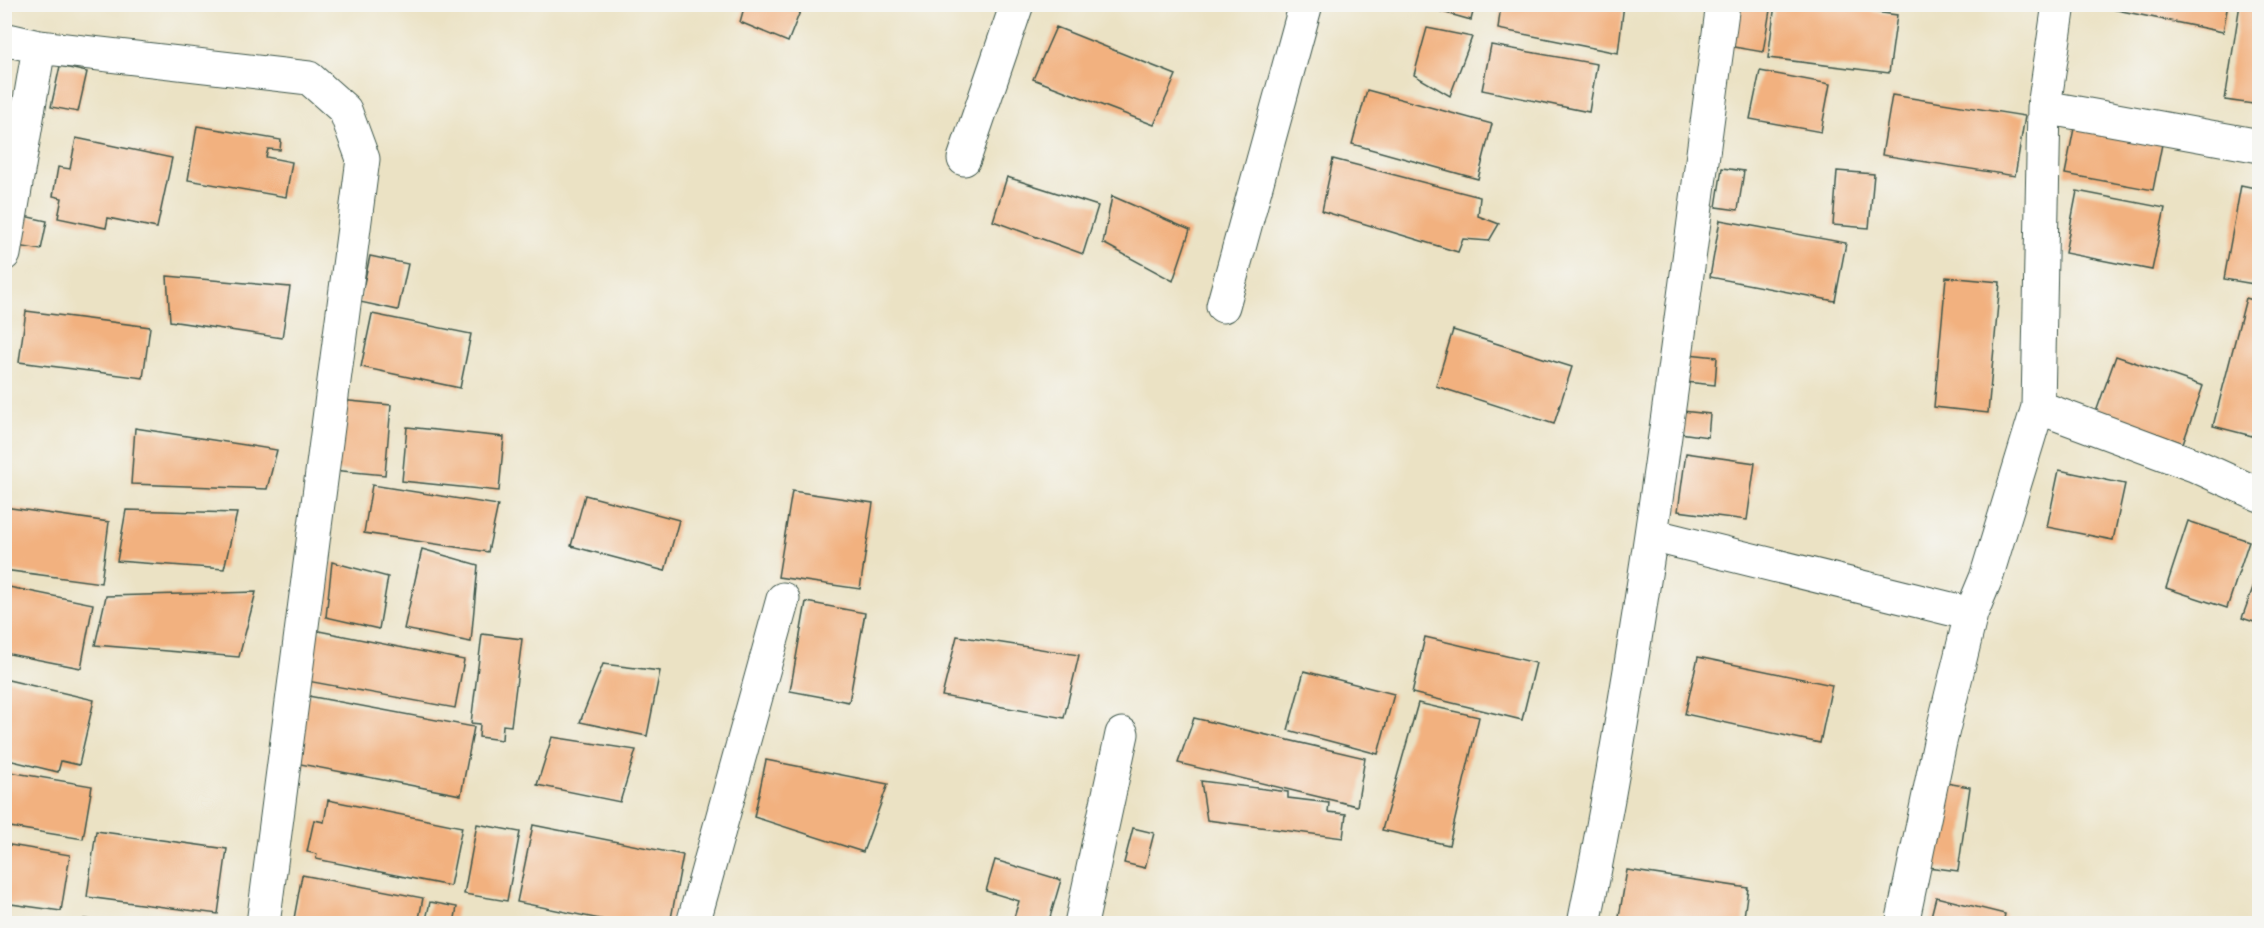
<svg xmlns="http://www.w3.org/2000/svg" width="2264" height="928" font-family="Kalam,sans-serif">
<rect width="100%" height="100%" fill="#f6f6f2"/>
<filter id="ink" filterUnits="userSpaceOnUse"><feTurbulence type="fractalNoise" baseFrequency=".0167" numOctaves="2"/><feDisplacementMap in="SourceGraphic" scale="12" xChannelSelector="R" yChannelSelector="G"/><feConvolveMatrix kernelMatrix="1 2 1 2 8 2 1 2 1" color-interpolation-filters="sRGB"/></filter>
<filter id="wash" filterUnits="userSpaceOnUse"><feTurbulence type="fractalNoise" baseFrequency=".008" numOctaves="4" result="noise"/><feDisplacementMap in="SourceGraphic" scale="24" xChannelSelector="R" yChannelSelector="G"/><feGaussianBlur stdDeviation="1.35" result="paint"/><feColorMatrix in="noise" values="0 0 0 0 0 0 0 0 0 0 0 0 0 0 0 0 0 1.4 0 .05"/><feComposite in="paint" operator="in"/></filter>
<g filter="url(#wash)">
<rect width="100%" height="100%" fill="#ebe2c4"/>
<g id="blocks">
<path fill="#f2b17f" d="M745,4H803L788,42L740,22Z
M1429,4H1475L1471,20L1428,8Z
M1501,4H1624L1618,53L1498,29Z
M1734,4H1771L1763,52L1728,46Z
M1775,4H1815L1897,15L1889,73L1768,58Z
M2088,4H2228L2223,32Z
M2240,4H2260V105L2225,100Z
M1056,27L1176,75L1154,125L1033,79Z
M1427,28L1472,37L1450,96L1414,75Z
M1491,45L1597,64L1589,112L1482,90Z
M60,66L87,72L78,112L51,107Z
M1760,71L1830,84L1821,132L1750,119Z
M1367,90L1492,124L1478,179L1352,144Z
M1892,95L2025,116L2015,176L1882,155Z
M2075,123L2163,139L2153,190L2065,174Z
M197,126L281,140L280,150L268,149L266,157L292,162L286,197L188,180Z
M76,138L172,158L157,228L108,218L106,228L58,218L62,198L53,196L58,167L70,169Z
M1333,159L1480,197L1478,216L1499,224L1489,241L1463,239L1458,252L1322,211Z
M1722,168L1744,171L1738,210L1716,207Z
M1837,171L1874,174L1869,228L1833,225Z
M1007,177L1098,206L1083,254L993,221Z
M2241,185L2260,189V285L2224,279Z
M2077,191L2165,208L2152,270L2065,253Z
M1112,196L1190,230L1173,281L1103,243Z
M24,216L47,221L41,250L18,246Z
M1720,220L1846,243L1835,301L1710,277Z
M370,256L408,264L398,310L360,302Z
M167,276L290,287L282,338L170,321Z
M1946,277L2000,282L1988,413L1934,407Z
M2246,298L2260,302V438L2213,426Z
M26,311L150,327L143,378L19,362Z
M372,314L471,334L460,388L361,367Z
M1453,330L1572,367L1554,424L1436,386Z
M1688,354L1717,357L1715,385L1685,382Z
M2116,356L2203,386L2183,443L2096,412Z
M339,400L391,405L385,475L332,470Z
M1682,411L1710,414L1708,437L1680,433Z
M407,427L504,437L499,491L402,481Z
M135,428L277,450L267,489L131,484Z
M1686,453L1755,463L1747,520L1678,511Z
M2059,470L2125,484L2113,540L2047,527Z
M372,485L498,505L488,552L364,533Z
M792,491L873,503L860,589L778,577Z
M585,495L679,520L665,571L571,546Z
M4,507L109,522L101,583L4,570Z
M126,510L237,513L224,569L117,561Z
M2188,521L2249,541L2227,608L2166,588Z
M422,549L478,565L471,642L404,629Z
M332,562L388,577L379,629L326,617Z
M2260,568V624L2242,618Z
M4,586L93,604L81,668L4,653Z
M256,592L239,657L95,645L106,596Z
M806,602L865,613L849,702L790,691Z
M309,629L464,660L455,708L307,681Z
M482,634L522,639L511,726L503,725L502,740L479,737L480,724L471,723Z
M957,636L1079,655L1064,718L942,696Z
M1425,637L1536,663L1522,720L1412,693Z
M1698,657L1832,685L1820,743L1685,714Z
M603,664L660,671L647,736L580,722Z
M1304,671L1394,694L1378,754L1288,730Z
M4,679L94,700L79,765L61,761L58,772L4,759Z
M303,695L474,727L461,795L290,762Z
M1418,703L1479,717L1449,845L1382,830Z
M1194,718L1365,758L1357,806L1178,763Z
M552,737L636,750L620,802L537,785Z
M766,760L888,784L863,852L754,817Z
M4,771L92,786L83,839L4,826Z
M1201,781L1288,792V798L1329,803L1328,812L1346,814L1343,838L1207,820Z
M1940,782L1970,787L1958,871L1928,867Z
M328,800L462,827L450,886L316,859L317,854L307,852L314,820L324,822Z
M477,824L520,832L507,901L464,894Z
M533,825L683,855L670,924H624L517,902Z
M1133,828L1154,833L1145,868L1124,863Z
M96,831L227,849L218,914L87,897Z
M4,844L70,855L61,911L4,903Z
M995,860L1061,880L1048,924H1012L1019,901L986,891Z
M1627,870L1748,888L1743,924L1618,923Z
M302,875L423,898L418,924H293Z
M1936,897L2005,914L2003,924H1929Z
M430,902L457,907L454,924H425Z
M84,919L105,922V924H83Z"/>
</g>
</g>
<g filter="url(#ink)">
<use href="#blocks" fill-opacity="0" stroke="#3e564a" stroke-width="1.5"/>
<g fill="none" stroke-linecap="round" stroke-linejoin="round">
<g stroke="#3e564a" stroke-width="35">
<path id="street" d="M4,39L39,47L309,78L345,110L363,159L263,924
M2044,107L2260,146
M964,159L1017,4
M4,254L39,47
M1223,306L1306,4
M2038,407L2194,465L2260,495
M1651,535L1971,614L1940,742L1902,924
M1971,614L1986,578L2038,407L2044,107L2059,4
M693,924L783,599
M1081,924L1122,734
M1584,924C1646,620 1681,311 1723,4"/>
</g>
<use href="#street" stroke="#fff" stroke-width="33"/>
</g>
</g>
<rect width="2264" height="928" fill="none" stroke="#f6f6f2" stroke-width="24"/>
</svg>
